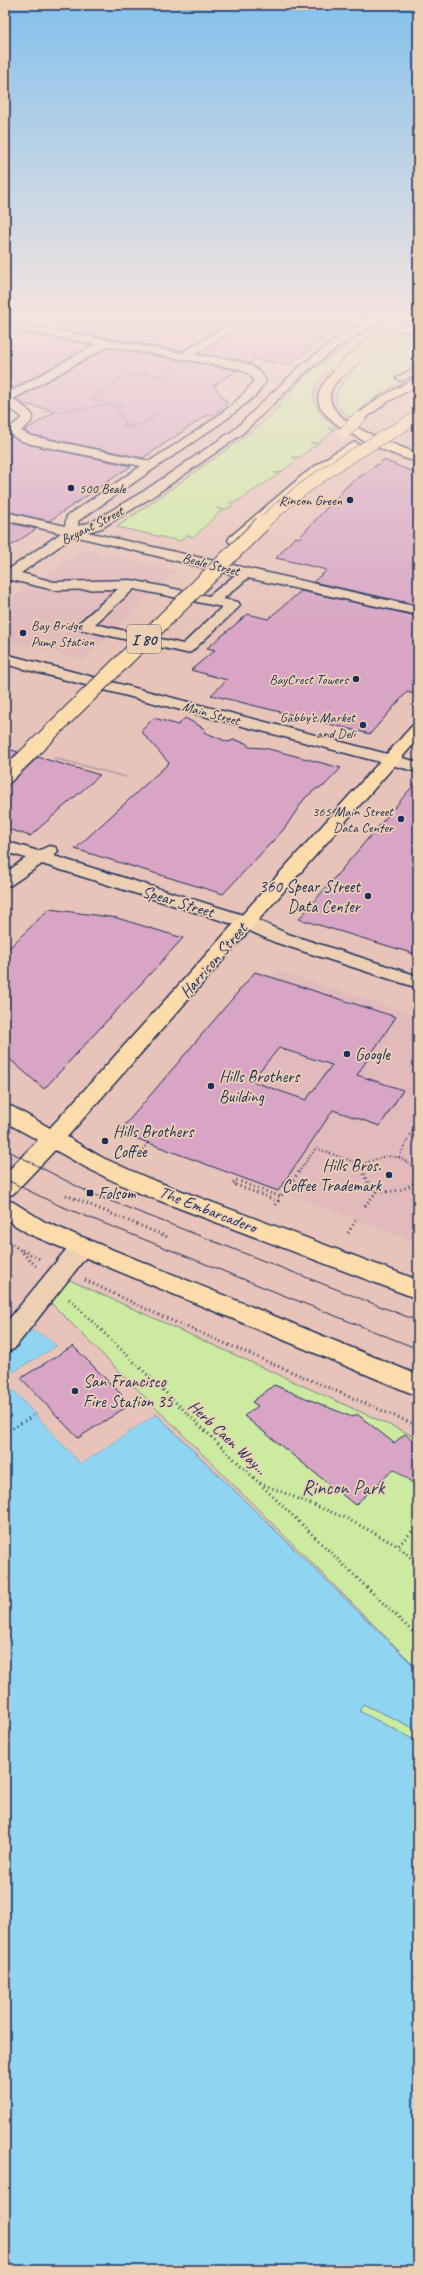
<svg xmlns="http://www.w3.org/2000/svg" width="423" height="2275" font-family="Caveat,sans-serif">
<rect width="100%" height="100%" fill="#e7c3b9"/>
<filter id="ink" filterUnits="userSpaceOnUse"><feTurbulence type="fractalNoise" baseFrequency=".025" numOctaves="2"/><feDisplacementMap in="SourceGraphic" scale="8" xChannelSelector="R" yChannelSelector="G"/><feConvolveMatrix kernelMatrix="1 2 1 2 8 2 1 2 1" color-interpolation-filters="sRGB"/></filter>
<g filter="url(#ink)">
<path fill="#e2babc" d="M82,549L176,571L83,660L5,640V603Z
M278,971L418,1016V1243L119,1132L255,972L272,977Z"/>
<path fill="#cdeaa1" stroke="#748c80" d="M372,328H377L320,379C305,400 320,416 337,428H328L334,430L318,443H310L317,444L300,457L294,456L293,458L298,459L281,472L274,473L279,474L236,502H230L232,506L224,510L217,508L222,510L194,537L187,535L180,541L117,527L250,433L274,413V410L279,408L278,406C303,373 339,352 372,328Z
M393,331L418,335V366L398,377L405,379L376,397L351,417L347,416C325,399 340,387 351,372C363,356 378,344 393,331Z
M52,1272L418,1438V1669L35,1287Z
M363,1704L418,1730V1742L359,1711Z"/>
<path fill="#8fd4f1" stroke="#6192b6" d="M5,1318L48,1338L57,1346L5,1377Z
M5,1381L81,1464L156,1414L418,1670V1730L363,1704L359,1711L418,1742V2270H5Z"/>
<path fill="#e7c3b9" d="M5,1316L49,1337L59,1346L6,1379L82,1461L154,1413L156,1414L81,1464L5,1381V1377L57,1346L48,1338L30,1330L5,1358V1326L10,1320Z"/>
<path fill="#d8a6c4" stroke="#1b2f5e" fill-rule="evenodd" d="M26,312H247L182,351L8,321Z
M262,312H283L289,316L348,325L323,339L288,365L256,359L249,364L234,359L198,354Z
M317,312H368L359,317Z
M5,330L92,345L5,393Z
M108,348L238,370L214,385L227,403L214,415L206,416L143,458L32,435L24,431L56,411L23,404L16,399Z
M12,437L31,445L131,466L49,521L5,511V440Z
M384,460L418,474V605L313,582L327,570L276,558L295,537L299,538L349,484Z
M5,522L36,529L5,550Z
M301,591L418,616V695L407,692L370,734L211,695L227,680L191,670L215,650L207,648L248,614L268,619Z
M154,718L178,725L185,718L205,729L204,732L228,742L234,740L246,743L249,747L265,748L341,768L324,786L316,789L305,798L284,829L223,894L75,849L169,763L141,731Z
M5,748L18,752L5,764Z
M38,757L100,775L30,836L5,828V786L11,783Z
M418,780V955L299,919L354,855Z
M49,909L117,918L183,938L44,1089L5,1055V952Z
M255,972L396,1017L357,1075L403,1090L380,1126L333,1110L278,1191L119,1132ZM279,1048L332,1065L306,1100L251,1081Z
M73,1346L131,1404L78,1438L21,1378Z
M274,1385L352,1417L357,1414L394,1443L405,1434L418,1444V1487L394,1469L355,1505L244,1416L258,1406L252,1402Z"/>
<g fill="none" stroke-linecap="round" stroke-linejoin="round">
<g stroke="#1b2f5e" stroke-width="3">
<path id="minor" d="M249,312H261L194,355C216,358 255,357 266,381L256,395L228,418L78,521V526L92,522L144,491L234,430L297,369L329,344L359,325L289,315L284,312H308L367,320L381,312H392L379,321L418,327V333L371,326L337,348L305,373L242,434L152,497L102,528L87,532L418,607V615L248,578L223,599L238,602L240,605L238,608L191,652L186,653L79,629L77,626L79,623L118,589L54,590L12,580L5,582V572L61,533L5,520V512L65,526L67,516L141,466L31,444C22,441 15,439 9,432L13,425L21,419V416L5,405V395L96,344L5,328V322L182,353ZM108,346L239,369L249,374L254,381C234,411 181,440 150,461L31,436L21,431L31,422L33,416L27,409L13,399ZM74,536L235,575L209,596L131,580L54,582L21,573ZM134,589L212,605L222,607L183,644L95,624Z
M418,366V373L401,381L396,378Z
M5,654L418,762V772L5,664Z
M5,841L38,851L49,846L55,847L58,851L54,856L253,918L288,934L418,976V988L274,942L239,926L42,864L11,885L5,886V873L26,858L5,852Z
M82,1237L90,1240L94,1246L90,1252L14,1349L5,1352V1324L74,1240Z"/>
</g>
<g stroke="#1b2f5e" stroke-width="3">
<path id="major" d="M418,724V739L67,1137L103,1158L150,1179L418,1280V1299L134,1191L87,1168L55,1150L13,1194L5,1196V1174L38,1140L5,1122V1105L13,1107L50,1128L412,726Z
M5,1200L13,1202L45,1222L418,1375V1396L29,1234L5,1219Z"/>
</g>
<g stroke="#1b2f5e" stroke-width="3">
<path id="highway" d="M340,368L345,371C342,377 335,382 332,388C316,421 397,444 418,454V462C394,456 326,428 319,403C315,390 328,378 336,369Z
M418,377V385L387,402L363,420L359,421L353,418L379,398Z
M355,442L361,446L359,449L297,492L240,543H230L228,540L230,537L303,475L334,453Z"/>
</g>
<path stroke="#1b2f5e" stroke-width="1.5" stroke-dasharray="0.5 1.5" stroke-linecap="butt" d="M148,332L184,312
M115,402L123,405L117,407L109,405Z
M110,403L95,401L93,397C106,389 119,377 134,375C149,372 160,379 174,372
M115,407L126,424
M84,408L109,405
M43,412L71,411L84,408L73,407L69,410
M124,424L135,426L127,428L122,426Z
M134,425L143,424L161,412
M54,758L126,777"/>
<path stroke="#1b2f5e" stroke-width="2" stroke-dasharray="1 2.5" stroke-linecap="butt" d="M138,1155L148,1143
M399,1157L418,1120
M300,1170L316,1148L365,1166
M363,1170L366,1163C385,1154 401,1152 415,1170"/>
<path stroke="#1b2f5e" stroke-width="3" stroke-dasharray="1 3.5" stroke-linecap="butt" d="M363,1169C366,1196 396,1196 414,1183L415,1169
M293,1180L301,1169
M66,1195L170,1238
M275,1205L278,1201L233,1184L236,1180L281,1197L283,1193
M365,1206L377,1191
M348,1233L356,1220
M5,1239L19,1249L36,1266
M22,1250L40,1259
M85,1280L161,1316L418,1426
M69,1299L418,1637
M5,1433L36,1414
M260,1483L348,1519L398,1546
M418,1525L398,1546L418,1564"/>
<use href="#minor" fill="#edd0b4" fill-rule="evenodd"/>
<use href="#major" fill="#fddcac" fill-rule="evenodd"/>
<use href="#highway" fill="#fddcac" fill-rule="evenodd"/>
<path stroke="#1b2f5e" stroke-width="1" d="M5,1149L90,1193L418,1321
M5,1179L58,1205L418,1349"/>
<g stroke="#1b2f5e" stroke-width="13" stroke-linecap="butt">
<path id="highway-bridge-far1" d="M340,371L407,312
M344,433L359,418
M261,525C307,480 362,449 418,417"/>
</g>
<g stroke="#1b2f5e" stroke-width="17" stroke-linecap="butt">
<path id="highway-bridge" d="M5,777L262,524"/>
</g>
<use href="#highway-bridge-far1" stroke="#fddcac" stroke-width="12"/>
<use href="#highway-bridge" stroke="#fddcac" stroke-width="15"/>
</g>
</g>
<linearGradient id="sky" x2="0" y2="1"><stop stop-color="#84c1ec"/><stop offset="0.5" stop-color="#f4e4e0"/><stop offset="1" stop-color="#f4e4e0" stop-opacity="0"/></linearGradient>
<rect width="423" height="630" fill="url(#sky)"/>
<g fill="#1b2f5e" stroke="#edd0b4" stroke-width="1.5">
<circle cx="71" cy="488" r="4"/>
<circle cx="350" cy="500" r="4"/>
<circle cx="23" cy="633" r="4"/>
<circle cx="356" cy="679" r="4"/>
<circle cx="363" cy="725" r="4"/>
<circle cx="401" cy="819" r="4"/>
<circle cx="368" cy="896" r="4"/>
<circle cx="347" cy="1054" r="4"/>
<circle cx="211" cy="1086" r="4"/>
<circle cx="105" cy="1141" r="4"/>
<circle cx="389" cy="1175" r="4"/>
<rect x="86" y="1189" width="8" height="8" rx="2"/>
<circle cx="75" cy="1391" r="4"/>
</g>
<g text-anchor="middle" stroke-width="3.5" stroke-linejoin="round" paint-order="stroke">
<g font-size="14" fill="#1b2f5e" stroke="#edd0b4" text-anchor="end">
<text x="79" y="493" text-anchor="start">500 Beale</text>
<text x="342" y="505">Rincon Green</text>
<text x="31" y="630" text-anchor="start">Bay Bridge<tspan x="31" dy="16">Pump Station</tspan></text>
<text x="348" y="684">BayCrest Towers</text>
<text x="355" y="722">Gabby’s Market<tspan x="355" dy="16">and Deli</tspan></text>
<text x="393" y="816">365 Main Street<tspan x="393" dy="16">Data Center</tspan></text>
</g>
<g font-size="14" fill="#1b2f5e" stroke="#edd0b4">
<text transform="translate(92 525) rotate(-27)" y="5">Bryant Street</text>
<text transform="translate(211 564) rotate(14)" y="5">Beale Street</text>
<text transform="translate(211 713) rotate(15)" y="5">Main Street</text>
</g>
<rect fill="#edd0b4" stroke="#5a5f78" stroke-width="1" x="127" y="625" width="34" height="28" rx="3"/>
<g font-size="16" font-weight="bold" fill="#1b2f5e">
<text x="144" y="645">I 80</text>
</g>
<g font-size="17" fill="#1b2f5e" stroke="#edd0b4" text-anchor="start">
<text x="360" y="892" text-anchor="end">360 Spear Street<tspan x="360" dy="20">Data Center</tspan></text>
<text x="355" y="1060">Google</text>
<text x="219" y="1082">Hills Brothers<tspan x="219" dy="20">Building</tspan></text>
<text x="113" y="1137">Hills Brothers<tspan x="113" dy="20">Coffee</tspan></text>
<text x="381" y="1171" text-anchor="end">Hills Bros.<tspan x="381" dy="20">Coffee Trademark</tspan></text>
<text x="98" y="1199">Folsom</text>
<text x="83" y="1387">San Francisco<tspan x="83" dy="20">Fire Station 35</tspan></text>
</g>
<g font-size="17" fill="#1b2f5e" stroke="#edd0b4">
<text transform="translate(178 901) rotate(17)" y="6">Spear Street</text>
<text transform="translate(213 960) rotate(-49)" y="6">Harrison Street</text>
<text transform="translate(208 1209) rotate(21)" y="6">The Embarcadero</text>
<text transform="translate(228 1437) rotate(43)" y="6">Herb Caen Way...</text>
</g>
<g font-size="20" fill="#2d4265" stroke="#edd0b4">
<text x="343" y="1494">Rincon Park</text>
</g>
</g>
<rect width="423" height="2275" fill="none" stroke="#edd0b4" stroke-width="20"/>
<rect x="10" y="10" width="403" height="2255" fill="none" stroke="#1b2f5e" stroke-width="1.5" filter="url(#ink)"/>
</svg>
